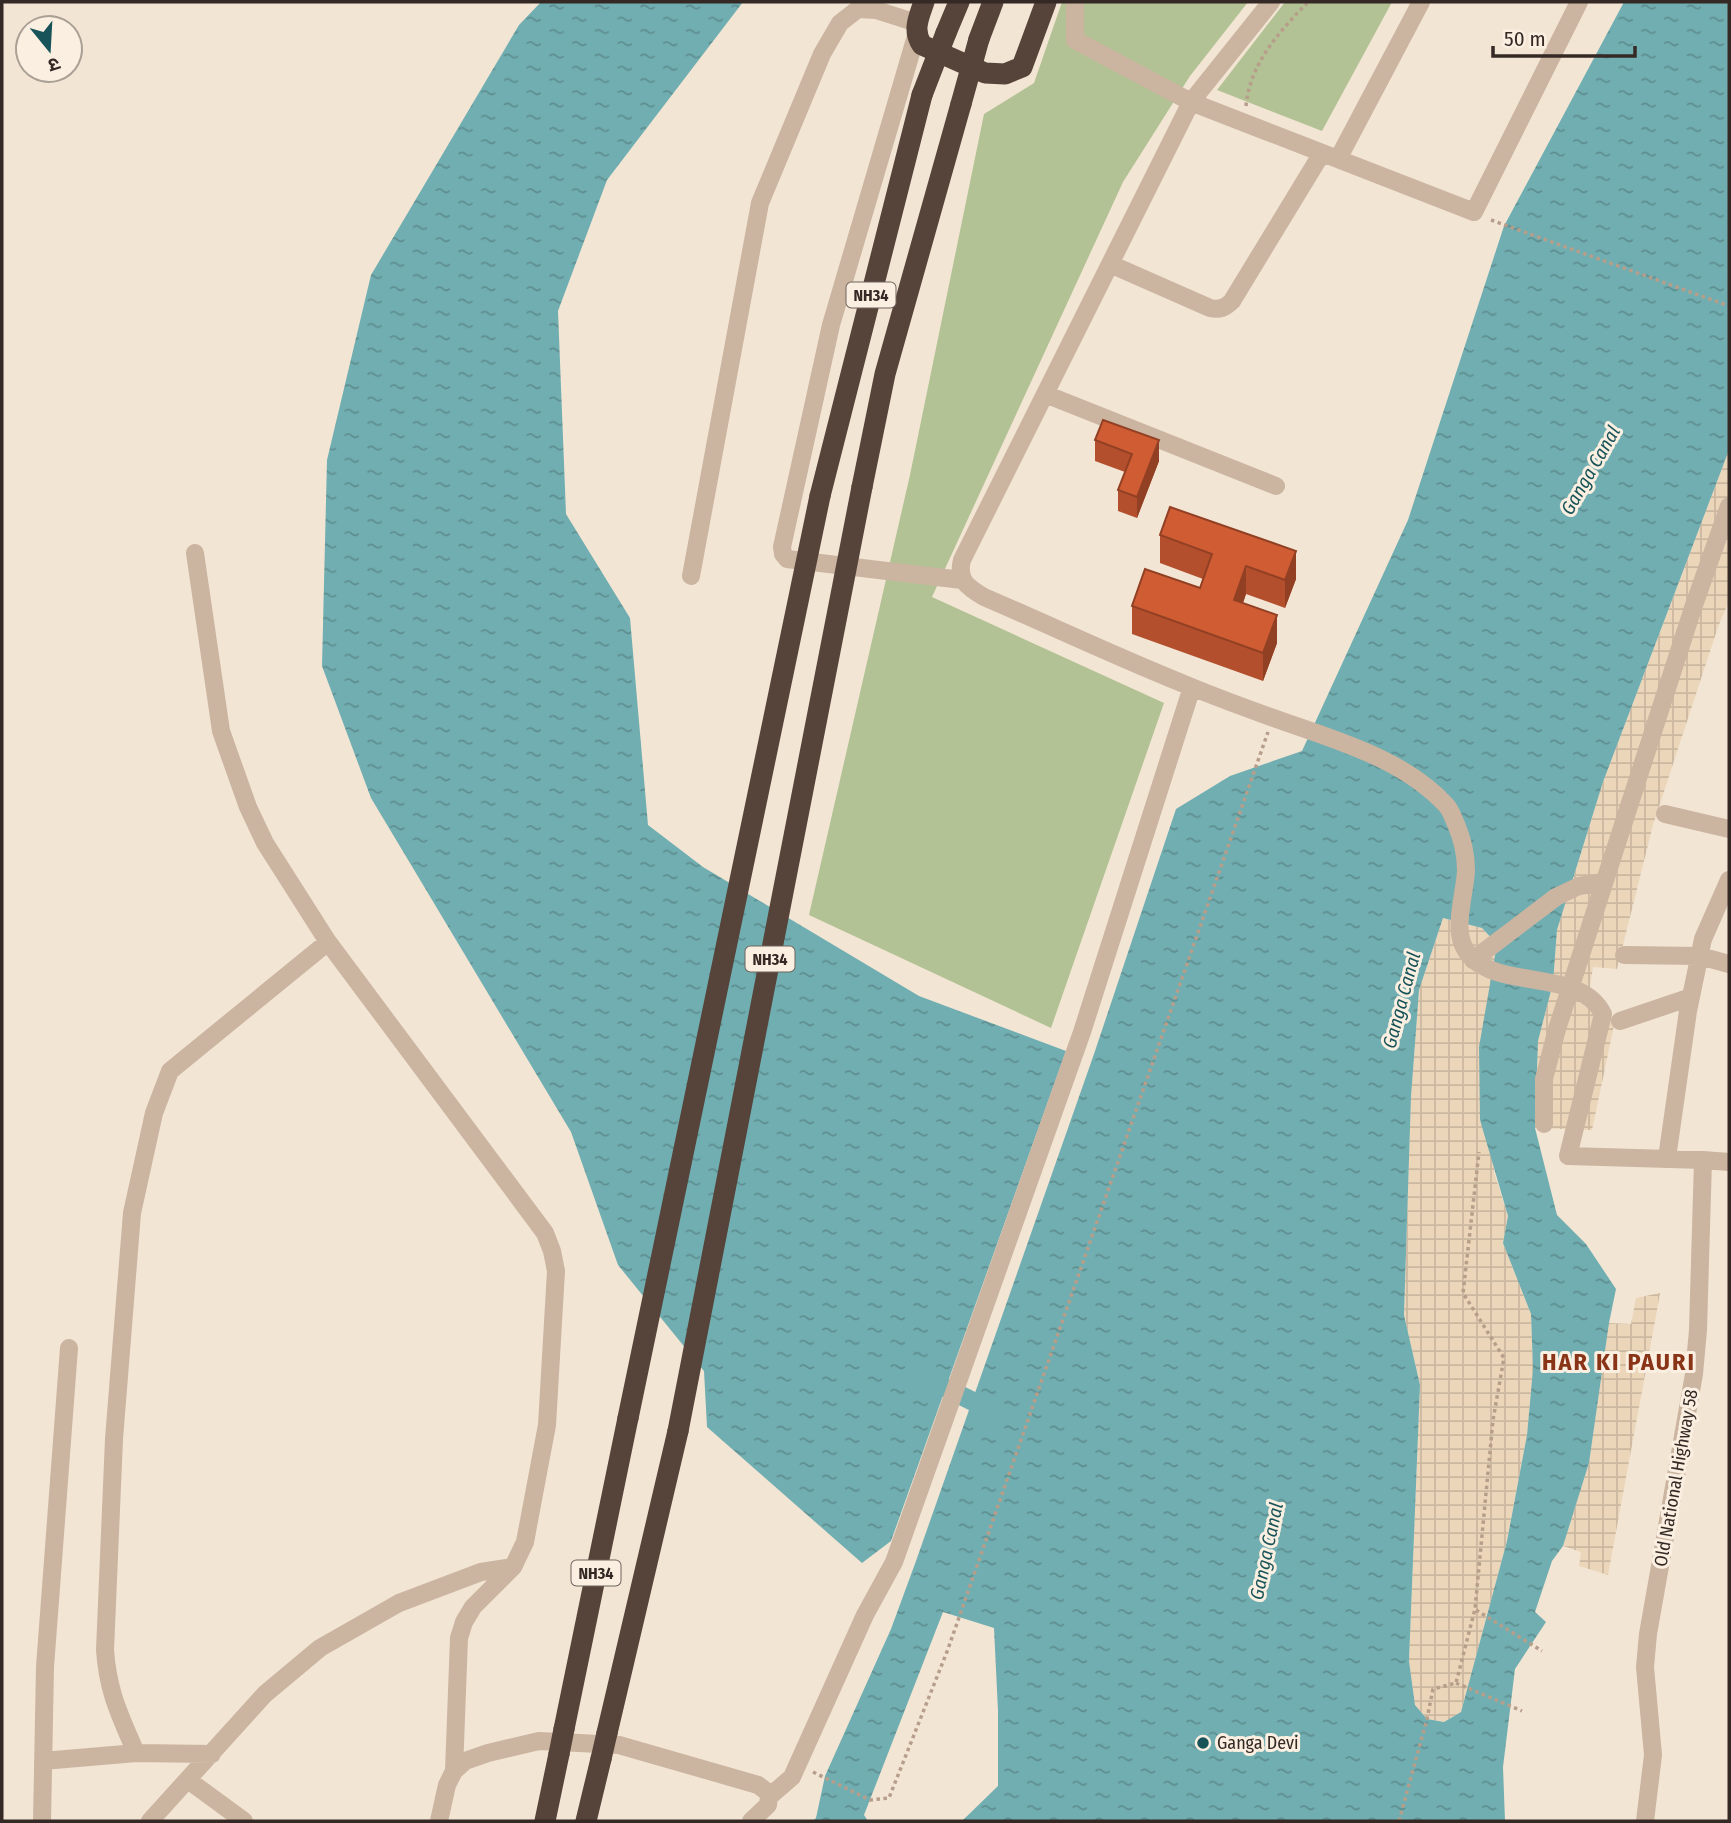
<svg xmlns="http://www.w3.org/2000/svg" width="1731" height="1823" font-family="'Fira Sans Condensed','Noto Sans Devanagari',sans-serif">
<defs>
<pattern id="plaza-grid" width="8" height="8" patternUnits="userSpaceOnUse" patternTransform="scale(1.75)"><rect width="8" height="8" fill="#ecd6ba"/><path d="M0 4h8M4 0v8" fill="none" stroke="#cbb8a0"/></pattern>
<pattern id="water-ripples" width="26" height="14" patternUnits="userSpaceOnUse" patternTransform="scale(1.75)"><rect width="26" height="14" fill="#71aeb1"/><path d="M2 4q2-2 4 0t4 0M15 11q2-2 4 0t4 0" fill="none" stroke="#5e8e90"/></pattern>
</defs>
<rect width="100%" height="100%" fill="#f2e5d4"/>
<path fill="#b2c294" d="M1062,2H1248L1190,76L1123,182L932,597L1164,703L1051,1028L809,915L910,475L984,114L1034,83Z
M1285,2H1392L1322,131L1217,90Z"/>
<path fill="url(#plaza-grid)" d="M1729,450V601L1718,627L1653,825L1617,969L1593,967L1588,1000L1615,1021L1592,1130L1535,1128L1538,1041L1553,983L1557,930L1603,782Z
M1443,918L1482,928L1497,944L1494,1172L1508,1216L1503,1243L1531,1314L1533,1369L1527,1435L1507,1541L1461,1712L1444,1722L1427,1719L1415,1705L1409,1661L1420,1385L1404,1315L1411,1097L1419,990Z
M1660,1293L1655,1321L1608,1575L1579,1566L1581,1552L1563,1546L1589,1463L1609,1323L1631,1324L1636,1298Z"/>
<path fill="url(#water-ripples)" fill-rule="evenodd" d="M541,2H743L607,180L558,311L566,514L630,618L648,825L703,867L919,996L1066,1051L891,1541L862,1563L707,1427L704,1371L618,1265L571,1132L371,798L322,666L327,460L371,275L519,25Z
M1624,2H1729V450L1603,782L1557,930L1553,983L1538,1041L1535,1128L1557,1215L1586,1244L1616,1289L1609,1323L1589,1463L1563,1546L1552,1561L1535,1612L1546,1622L1515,1669L1503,1767L1505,1821H962L998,1786V1711L994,1628L943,1612L864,1815L868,1821H813L816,1818L825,1776L891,1629L916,1561L1094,1054L1176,809L1230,776L1302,751L1408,520L1504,226ZM1443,918L1482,928L1497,944L1479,1047L1480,1120L1508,1216L1503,1243L1531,1314L1533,1369L1527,1435L1507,1541L1461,1712L1444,1722L1427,1719L1415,1705L1409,1661L1420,1385L1404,1315L1411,1097L1419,990Z"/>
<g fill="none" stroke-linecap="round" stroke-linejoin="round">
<path stroke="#71aeb1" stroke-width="19" d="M922,1376L992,1411"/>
<path stroke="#b79e8a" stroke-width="3.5" stroke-dasharray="3.5 3.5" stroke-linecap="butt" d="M1246,106C1250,63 1280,31 1308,2
M1491,220L1729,306
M1476,1610L1542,1651
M1456,1683L1522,1711
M813,1772L870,1800L889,1798L948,1649L1268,732
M1399,1821L1427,1719L1433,1689L1456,1683L1475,1609L1493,1420L1504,1358L1463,1293L1479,1152"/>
<path stroke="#cbb4a0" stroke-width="18" d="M1075,2V40L1191,102L1474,212L1579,2
M1271,2L1191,102L962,560C957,580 967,587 984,597C1054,627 1123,660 1194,688C1231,703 1270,717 1308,730C1357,747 1410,766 1446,805C1451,810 1453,818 1456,824C1462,838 1466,854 1466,870C1465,898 1449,935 1471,957C1502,990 1580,968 1603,1014L1568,1156L1703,1160
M916,36L831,325L782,547L783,554L787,559L962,580
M1338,159L1421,2
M1110,264L1210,308C1220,310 1225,308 1232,301L1322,153
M1045,394L1276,486
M195,553L221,731L248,807L265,843L328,942L545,1233L552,1251L556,1271L547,1425L525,1542L513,1567L473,1607L464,1622L459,1638L454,1771
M691,576L760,203L822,54L840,23L858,9L876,10L917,23
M1665,814L1729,829
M1624,955L1700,956L1729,964
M1473,960L1556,897L1579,886L1604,882
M1620,1021L1691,997
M1544,1124V1079L1557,1029L1693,608L1729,506
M1667,1158L1688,1011L1703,939L1729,880
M136,1753C120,1715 108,1693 105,1650L114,1439L132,1213L154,1113L170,1071L328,942
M43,1761L136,1753L212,1754
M188,1780L244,1821
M769,1797L792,1777L865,1615L894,1562L1082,1032L1192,687
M42,1821L45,1667L69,1348
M150,1821L265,1694L320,1648L399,1603L481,1572L513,1567
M439,1821L447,1785L454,1771L465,1761L488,1753L539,1741L619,1745L758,1785L766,1791L769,1797L768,1805L751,1821
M1645,1821L1653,1755L1645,1667L1648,1634L1694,1374L1698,1330L1703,1160L1729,1162"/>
<path stroke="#56433a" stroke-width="21" d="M924,2C919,17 912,30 922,45L985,73L1005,74L1022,67L1046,2
M946,33L959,2
M979,39L993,2
M862,487L885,374L961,104
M820,496L922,95
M564,1729L628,1418
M607,1733L678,1431
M545,1821L559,1754
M586,1821L601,1759"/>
<path stroke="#56433a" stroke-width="21" d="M922,95L946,33
M961,104L979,39
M628,1418L820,496
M678,1431L862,487
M559,1754L564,1729
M601,1759L607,1733"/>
</g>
<path fill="#b34f2d" d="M1095,440L1159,461L1137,518L1118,511V490L1125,472L1095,461Z
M1160,535L1296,579L1285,608L1246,594L1243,603L1277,643L1263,681L1132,634V606L1200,588L1203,579L1160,563Z"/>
<path fill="#924024" d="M1159,440V461L1137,518V497Z
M1296,551V579L1285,608V580Z
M1246,566V594L1234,628V600Z
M1277,615V643L1263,681V653Z"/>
<path fill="#d05c34" stroke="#924024" stroke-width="2" d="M1103,420L1159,440L1137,497L1118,490L1132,454L1095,440Z
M1170,507L1296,551L1285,580L1246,566L1234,600L1277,615L1263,653L1132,606L1145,569L1200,588L1212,554L1160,535Z"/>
<circle fill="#175358" stroke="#faefe1" stroke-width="2.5" cx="1203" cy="1743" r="7"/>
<g text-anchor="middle" stroke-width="6" stroke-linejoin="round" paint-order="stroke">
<g fill="#faefe1" stroke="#6f645d" stroke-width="2">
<rect x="846.5" y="282.5" width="49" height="25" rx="5"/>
<rect x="745.5" y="946.5" width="49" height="25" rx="5"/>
<rect x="571.5" y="1560.5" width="49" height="25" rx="5"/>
</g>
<g font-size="16" font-weight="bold" fill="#342924">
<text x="871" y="301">NH34</text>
<text x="770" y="965">NH34</text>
<text x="596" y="1579">NH34</text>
</g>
<g font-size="18" fill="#342924" stroke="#faefe1">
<text transform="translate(1676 1478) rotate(-80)" y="6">Old National Highway 58</text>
</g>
<g font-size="18" fill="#342924" stroke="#faefe1" text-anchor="start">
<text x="1217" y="1749">Ganga Devi</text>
</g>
<g font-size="19" font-style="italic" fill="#175358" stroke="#faefe1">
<text transform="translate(1590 470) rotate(-60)" y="7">Ganga Canal</text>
<text transform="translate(1401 1000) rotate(-75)" y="7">Ganga Canal</text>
<text transform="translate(1266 1551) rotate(-78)" y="7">Ganga Canal</text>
</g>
<g font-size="24" font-weight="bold" letter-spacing="2" fill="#893317" stroke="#faefe1">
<text x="1619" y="1370">HAR KI PAURI</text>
</g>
</g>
<rect width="1731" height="1823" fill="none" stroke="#342924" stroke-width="7"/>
<g transform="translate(49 49) rotate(162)"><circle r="33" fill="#faefe1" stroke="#aba095" stroke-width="2"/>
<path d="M0-5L12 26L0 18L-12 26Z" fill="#175358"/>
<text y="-10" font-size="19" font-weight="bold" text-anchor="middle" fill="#342924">उ</text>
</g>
<path d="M1493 46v10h142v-10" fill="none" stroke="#342924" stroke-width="3.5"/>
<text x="1504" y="46" font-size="21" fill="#342924" stroke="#faefe1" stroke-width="5" paint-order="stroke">50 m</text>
</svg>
